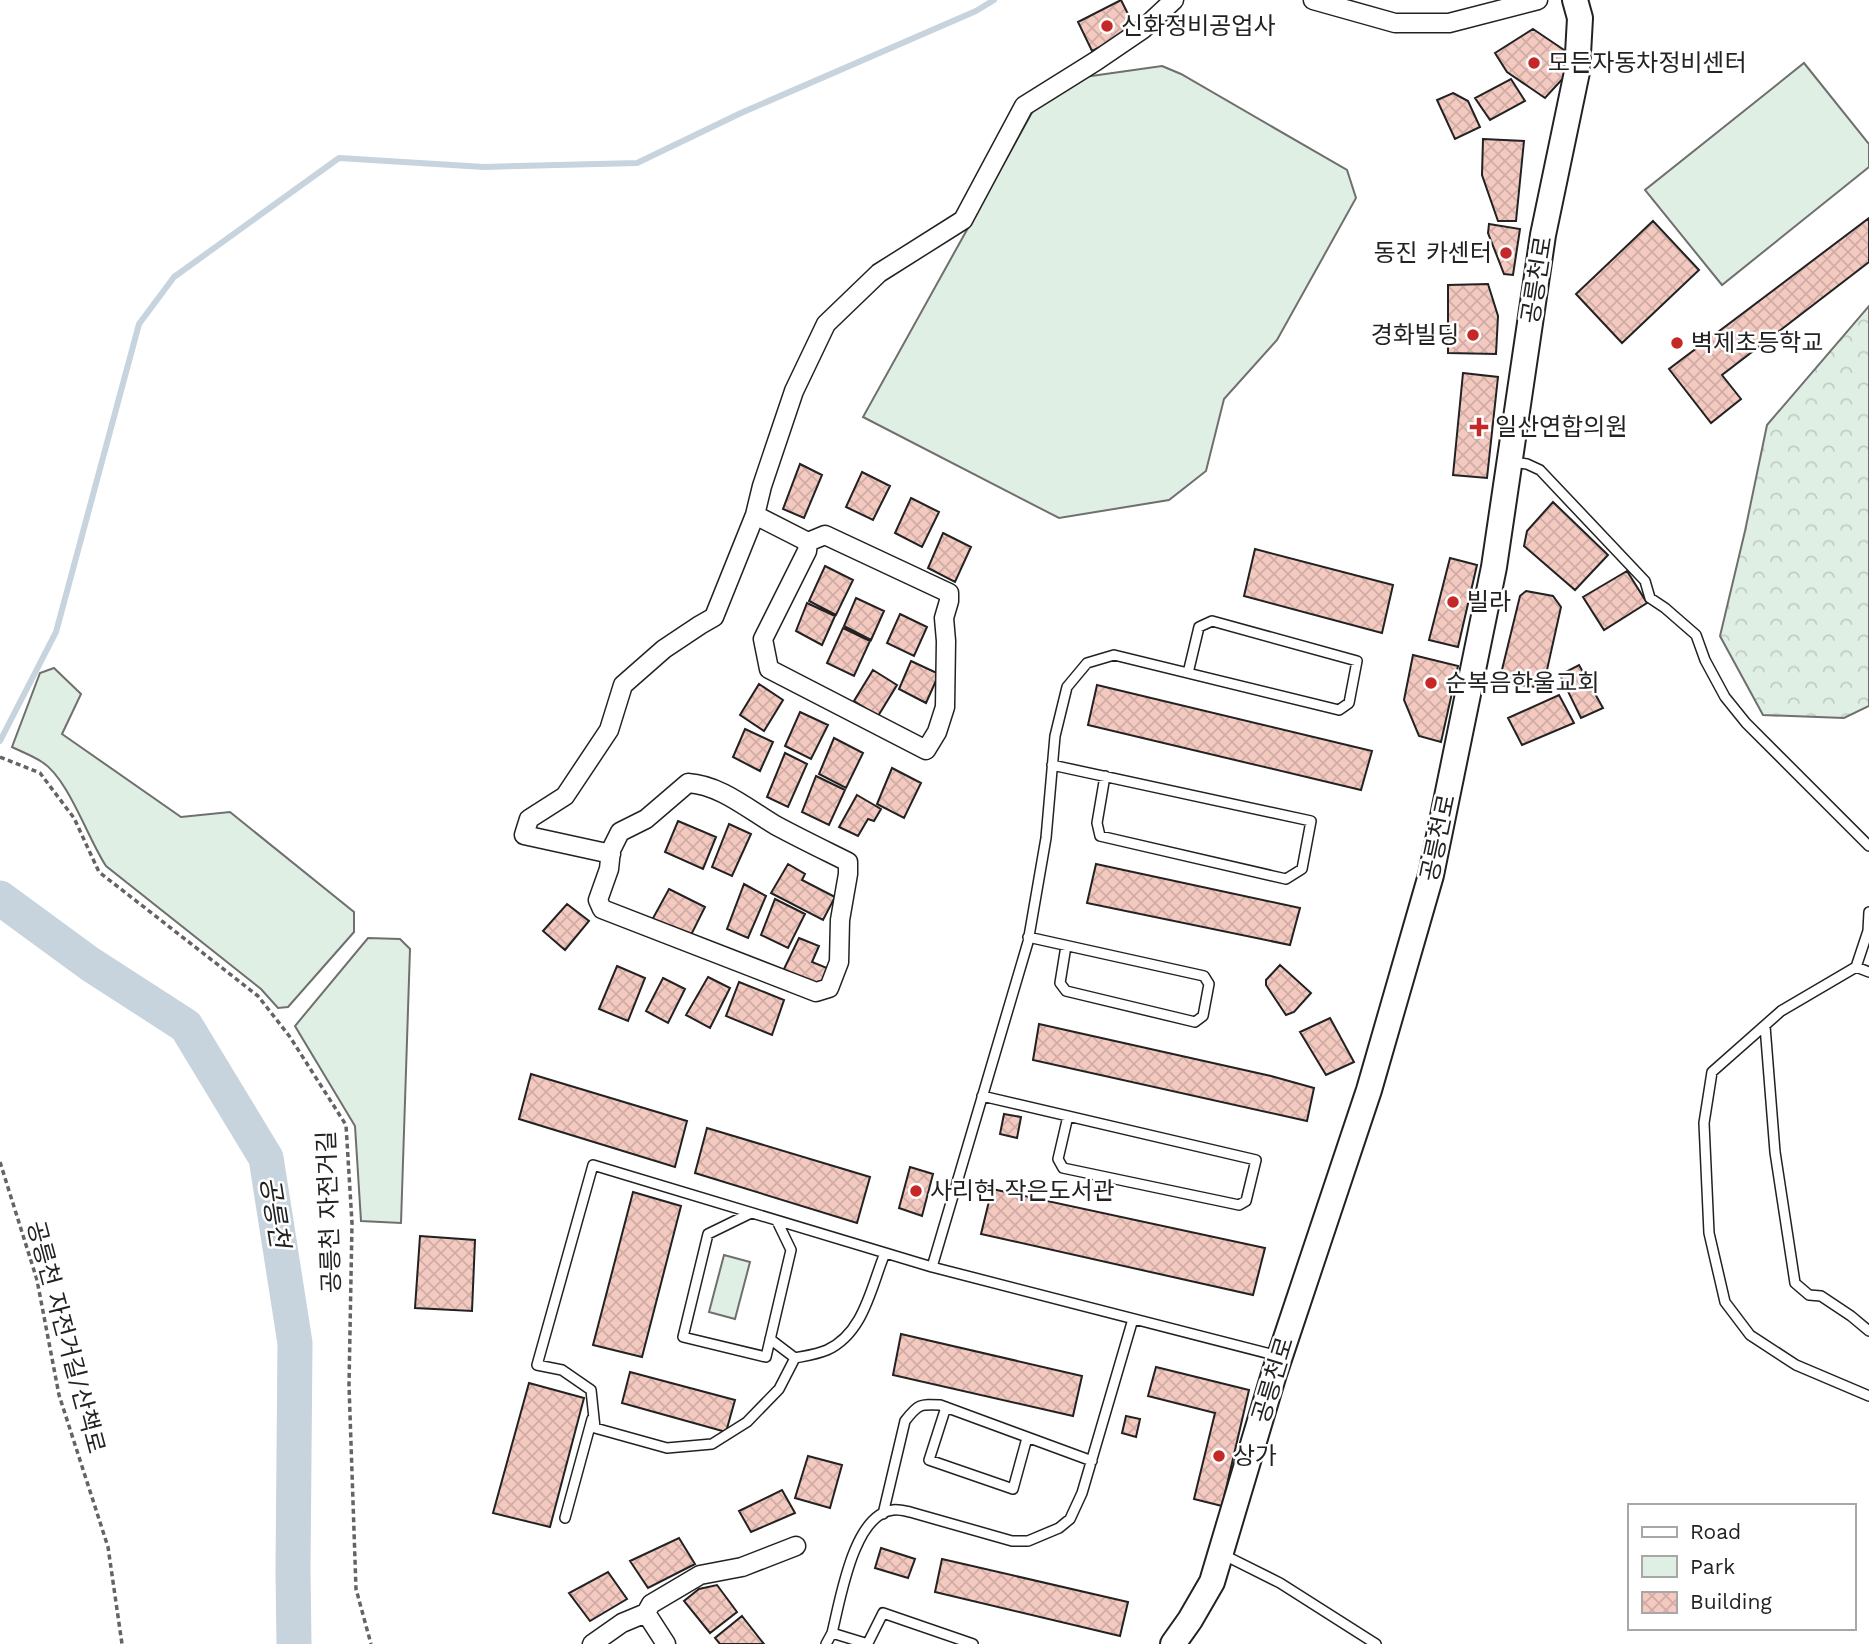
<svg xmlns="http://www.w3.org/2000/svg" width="1869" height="1644" font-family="'Work Sans','Noto Sans KR',sans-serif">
<defs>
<pattern id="forest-crowns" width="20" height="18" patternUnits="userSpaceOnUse" patternTransform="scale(1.75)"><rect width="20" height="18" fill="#e0efe3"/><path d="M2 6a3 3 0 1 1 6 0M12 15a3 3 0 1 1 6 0" fill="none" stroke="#c0cdc2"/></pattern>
<pattern id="building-cross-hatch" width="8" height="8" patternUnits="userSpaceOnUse" patternTransform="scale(1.75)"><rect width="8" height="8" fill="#f3c9c0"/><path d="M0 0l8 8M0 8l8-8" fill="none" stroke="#d0aca5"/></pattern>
</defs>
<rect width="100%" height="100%" fill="#fff"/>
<path fill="url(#forest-crowns)" stroke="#6f6f6f" stroke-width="2" d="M1869,306V706L1844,718L1763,715L1720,636L1745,531L1767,425Z"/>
<path fill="#e0efe3" stroke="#6f6f6f" stroke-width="2" d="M1804,63L1869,144V167L1722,285L1645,190Z
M1162,66L1181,74L1347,170L1356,198L1277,340L1224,399L1206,471L1169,500L1059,518L863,417L1049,82Z
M54,668L81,694L62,734L181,817L230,812L354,912V932L288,1007L278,1008L261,989L106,866C88,839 68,778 42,762C33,756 22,752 12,747L40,673Z
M368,938L400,939L410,949L401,1223L361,1221L355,1126L295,1026Z
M724,1255L750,1262L735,1319L709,1312Z"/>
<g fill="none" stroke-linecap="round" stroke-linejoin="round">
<path stroke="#c7d3dd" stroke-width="6" d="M0,741L56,632L139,324L174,277L339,158L484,167L637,163L741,113L976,11L994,0"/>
<path stroke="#c7d3dd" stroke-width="35" d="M0,898L90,964L186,1026L266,1158L295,1343L293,1570L294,1644"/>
</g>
<path fill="url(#building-cross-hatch)" stroke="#222" stroke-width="2" d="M1121,0L1136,30L1092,51L1078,22Z
M1533,29L1567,52V74L1545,98L1507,72L1495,53Z
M1511,79L1525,101L1490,120L1475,98Z
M1453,93L1468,101L1480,127L1455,139L1437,100Z
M1483,139L1524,141L1516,221H1498L1482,175Z
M1869,218V262L1722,375L1741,399L1711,423L1669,369Z
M1653,221L1699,270L1622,343L1576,294Z
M1489,224L1520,229L1513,275L1504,274L1488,233Z
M1488,284L1498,316L1496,354L1448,353V285Z
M1463,373L1498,377L1487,478L1453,475Z
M800,464L822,475L804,518L783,509Z
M862,472L890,486L873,520L846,507Z
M911,498L939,512L922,547L895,533Z
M1553,502L1608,555L1575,590L1524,546L1527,531Z
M943,533L971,547L955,582L928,568Z
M1255,549L1393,585L1382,633L1244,596Z
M1450,558L1477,565L1458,647L1429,640Z
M825,566L853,580L836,615L809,601Z
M1627,571L1647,603L1604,630L1583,597Z
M1526,591L1553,596L1561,607L1543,688L1499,682L1520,596Z
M856,598L884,611L871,640L844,626Z
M807,603L835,616L822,645L796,631Z
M900,614L927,627L914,656L887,643Z
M843,628L870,641L854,676L827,663Z
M1413,655L1458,666L1441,742L1419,736L1404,700Z
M911,661L939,674L926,703L899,689Z
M1579,665L1603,708L1581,718L1560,675Z
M873,670L897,685L878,716L854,701Z
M759,684L783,700L764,731L740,715Z
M1097,685L1372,751L1361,790L1088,725Z
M1559,695L1574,723L1522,745L1508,718Z
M800,712L828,725L811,759L785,746Z
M745,729L773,742L760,771L733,757Z
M834,738L863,753L846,788L819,774Z
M785,753L807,764L788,807L767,797Z
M892,768L921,783L904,818L877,804Z
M816,776L845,790L829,825L802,812Z
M857,795L881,809L874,821L868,819L858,836L839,827Z
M678,821L716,837L703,869L665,852Z
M729,824L751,834L732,876L712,867Z
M788,864L805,874L802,880L835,897L823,920L771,893Z
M1096,864L1300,908L1290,945L1087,903Z
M744,884L766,896L748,938L727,929Z
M669,889L705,907L689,939L652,920Z
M775,899L805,914L788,948L761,935Z
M567,904L589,921L565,950L543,931Z
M799,938L819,946L812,962L827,968L820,988L783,971Z
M1280,965L1311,993L1294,1012L1286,1015L1266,985V980Z
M617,966L645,978L628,1021L599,1009Z
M708,977L730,988L710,1028L686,1015Z
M663,978L685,989L668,1023L646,1011Z
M739,982L784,1000L772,1035L726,1016Z
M1330,1018L1354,1062L1326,1075L1300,1032Z
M1039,1024L1271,1076L1314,1088L1307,1121L1033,1060Z
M531,1074L687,1121L675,1167L519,1119Z
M1004,1114L1021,1117L1017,1138L1000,1134Z
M707,1128L870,1177L857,1223L695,1173Z
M910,1167L933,1174L922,1216L899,1208Z
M992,1189L1265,1248L1253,1295L981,1234Z
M633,1192L681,1206L642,1357L593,1345Z
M420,1236L475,1240L472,1311L415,1308Z
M901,1334L1082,1376L1073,1416L893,1375Z
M1156,1367L1249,1390L1222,1506L1194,1499L1215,1413L1148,1396Z
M630,1372L735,1400L726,1432L622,1403Z
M529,1383L584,1398L550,1527L493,1513Z
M1126,1416L1140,1419L1136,1437L1122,1433Z
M808,1456L842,1465L830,1508L795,1498Z
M782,1490L795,1513L751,1532L739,1511Z
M679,1538L695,1564L648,1588L630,1561Z
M881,1548L915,1559L908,1578L875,1568Z
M942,1559L1128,1602L1120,1636L935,1592Z
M608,1572L627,1599L590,1621L569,1593Z
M717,1585L737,1612L710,1633L684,1601L699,1589Z
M742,1616L764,1644H720L715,1638Z"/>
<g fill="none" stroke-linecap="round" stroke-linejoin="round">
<g stroke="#222" stroke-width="12">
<path id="lane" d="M1512,462L1527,464L1540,470L1645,581L1650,598L1665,608L1696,635L1705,660L1725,697L1746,723L1869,846
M1188,673L1199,627L1212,621L1357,661L1349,703L1339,710L1114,655L1087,663L1067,687L1055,736L1046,838L1028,942L932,1267L1278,1356
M1052,765L1311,821L1302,869L1286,879L1100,836L1097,823L1105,776
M1869,912L1868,931L1856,967L1781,1011L1712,1072L1704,1123L1709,1233L1725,1302L1750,1335L1796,1365L1869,1396
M1028,937L1204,976L1209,984L1203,1016L1195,1022L1066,991L1060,983L1066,946
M1856,967L1869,972
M1765,1026L1775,1152L1795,1283L1809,1295L1821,1296L1851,1316L1869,1331
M982,1096L1256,1160L1246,1201L1239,1205L1063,1168L1058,1159L1068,1116
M751,1213L708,1234L683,1337L766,1357L791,1250L777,1221
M770,1339L795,1358L779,1389L747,1422L712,1444L667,1448L595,1428L591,1390L562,1370L537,1365L593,1165L932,1267
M795,1358C805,1356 818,1354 827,1350C864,1333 871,1287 885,1253
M946,1407L929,1460L1013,1489L1027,1438
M883,1514L905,1421C918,1404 920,1404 940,1405L1092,1461
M565,1518L592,1419
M1224,1555L1280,1583L1376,1644
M832,1633L868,1644
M868,1643L883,1613L973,1644
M826,1644L832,1633C840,1602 853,1514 893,1510C898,1509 905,1511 910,1512L1012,1541H1028L1059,1528L1070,1519L1082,1493L1133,1319"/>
</g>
<g stroke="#222" stroke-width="21">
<path id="street" d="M1313,0L1395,23H1449L1538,0
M808,542L807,551L763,639L769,669L926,750L937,732L945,707L946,641L944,618L949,601V593L825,535L808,542L755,515L762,486L794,391L826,324L879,273L963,220L1024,106L1096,61L1143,29L1174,0
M688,783C720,785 748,809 775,825C799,838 824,850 848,862V874L840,920L839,962L829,988L816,992L602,909L598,900L609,869L611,850L620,832L646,819Z
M611,854L524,835L529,819L565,796L609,730L623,685L664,649L700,625L714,617L755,515
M592,1644L622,1623L646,1613
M666,1644L646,1613L651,1604L700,1575L742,1567L796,1546"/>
</g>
<g stroke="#222" stroke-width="28">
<path id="secondary" d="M1173,1644L1190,1620L1212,1582L1274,1374L1369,1090L1431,875L1494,567L1543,235L1577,72L1580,18L1575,0"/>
</g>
<path stroke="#646464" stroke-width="3.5" stroke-dasharray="5 3.5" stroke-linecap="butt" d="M0,757L40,773L74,818L99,872L258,996L290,1037L346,1125L352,1223L349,1385L356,1589L371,1644
M0,1162L37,1280L59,1395L108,1547L122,1644"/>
<use href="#lane" stroke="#fff" stroke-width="9"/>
<use href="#street" stroke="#fff" stroke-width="18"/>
<use href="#secondary" stroke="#fff" stroke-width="24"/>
</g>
<g fill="#c62828" stroke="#fff" stroke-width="2.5">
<circle cx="1107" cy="26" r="7"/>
<circle cx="1534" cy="63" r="7"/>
<circle cx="1506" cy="253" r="7"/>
<circle cx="1473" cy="335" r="7"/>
<circle cx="1677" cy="343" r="7"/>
<path d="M1475.5 416.5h7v7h7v7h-7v7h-7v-7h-7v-7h7z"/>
<circle cx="1453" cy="602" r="7"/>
<circle cx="1431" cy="683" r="7"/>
<circle cx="916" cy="1191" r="7"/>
<circle cx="1219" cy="1456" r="7"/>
</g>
<g text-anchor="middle" stroke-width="5" stroke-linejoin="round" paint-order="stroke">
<g font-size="24" fill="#222" stroke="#fff" text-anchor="start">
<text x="1121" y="34">신화정비공업사</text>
<text x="1548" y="71">모든자동차정비센터</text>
<text x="1492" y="261" text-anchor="end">동진 카센터</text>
<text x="1459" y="343" text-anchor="end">경화빌딩</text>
<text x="1691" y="351">벽제초등학교</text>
<text x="1495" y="435">일산연합의원</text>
<text x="1467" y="610">빌라</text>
<text x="1445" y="691">순복음한울교회</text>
<text x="930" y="1199">사리현 작은도서관</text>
<text x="1233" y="1464">상가</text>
</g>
<g font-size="24" fill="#222" stroke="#fff">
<text transform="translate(1537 280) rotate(-81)" y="8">공릉천로</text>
<text transform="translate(1438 838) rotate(-78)" y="8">공릉천로</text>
<text transform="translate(329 1212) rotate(-92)" y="8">공릉천 자전거길</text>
<text transform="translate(66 1337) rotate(75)" y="8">공릉천 자전거길/산책로</text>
<text transform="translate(1273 1380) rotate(-73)" y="8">공릉천로</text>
</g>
<g font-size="26" font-style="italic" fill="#222" stroke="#fff">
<text transform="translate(275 1212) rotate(81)" y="9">공릉천</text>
</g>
</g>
<rect x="1628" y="1504" width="228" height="126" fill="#ffffff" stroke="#a7a7a7" stroke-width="2"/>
<rect x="1642" y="1527" width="35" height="10" fill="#ffffff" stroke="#a7a7a7" stroke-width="2"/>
<text x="1690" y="1539" font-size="21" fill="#222222">Road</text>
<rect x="1642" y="1556" width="35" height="21" fill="#e0efe3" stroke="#a7a7a7" stroke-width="2"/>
<text x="1690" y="1574" font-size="21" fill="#222222">Park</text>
<rect x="1642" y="1592" width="35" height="21" fill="url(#building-cross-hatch)" stroke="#a7a7a7" stroke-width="2"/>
<text x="1690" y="1609" font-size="21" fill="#222222">Building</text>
</svg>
